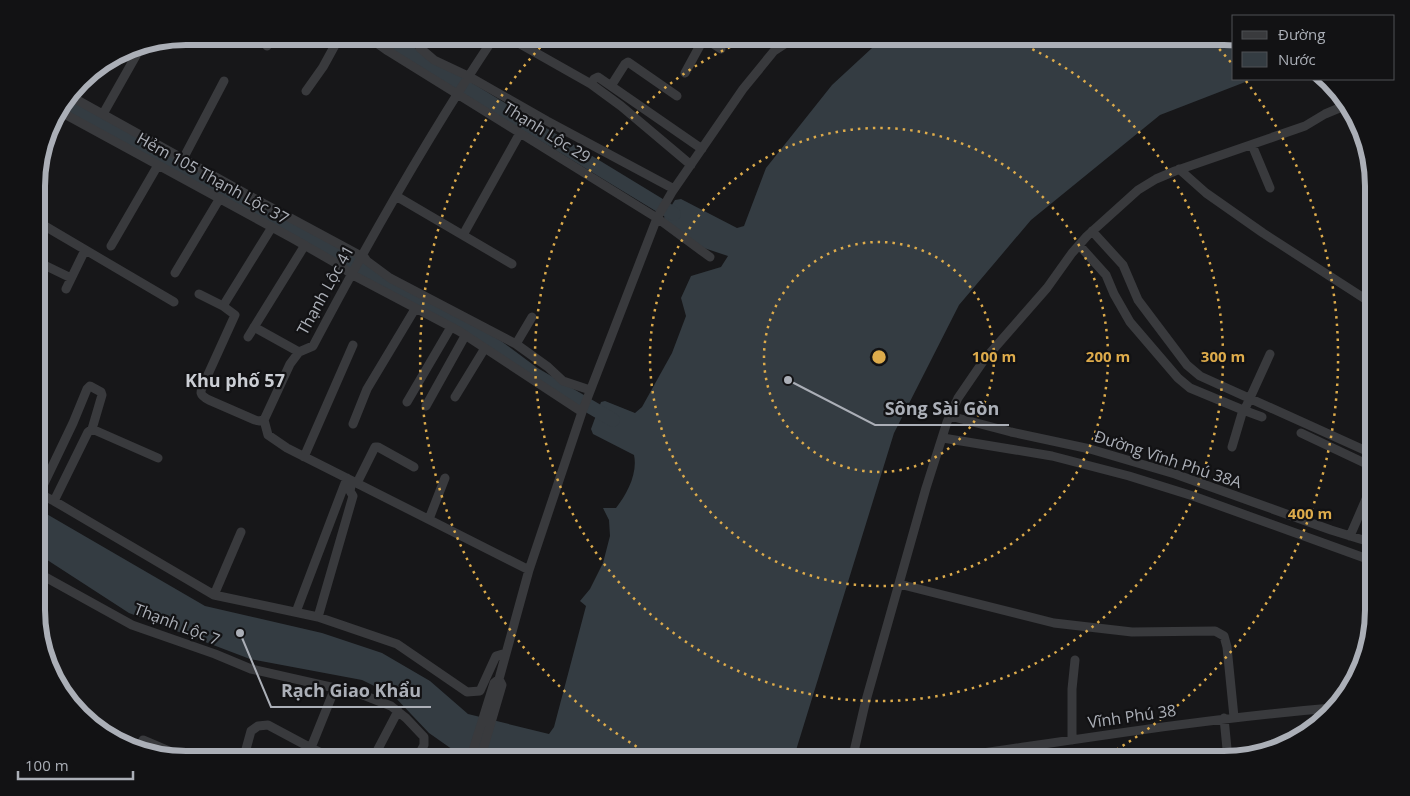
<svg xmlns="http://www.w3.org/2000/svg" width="1410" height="796" font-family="'Open Sans',sans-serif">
<rect width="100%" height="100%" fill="#171719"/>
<path fill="#343c42" d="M885,36H1224L1234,39V79H1253L1160,115L1031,220L959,305L894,433L793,760H476L456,752L429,733L393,695L362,680L250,659L129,613L38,554V509L205,606L322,633L382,653L430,681L468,714L549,734L554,727L586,606L580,601L590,589L603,563L610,536L609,520L603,508H616C627,494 638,473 634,455L593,434L591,429L601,402L605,401L635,413L642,407L672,353L686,316L681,298L691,276L721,267L728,256L701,247L666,223L664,217L675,200L681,199L737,228L744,226L766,168L832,85Z"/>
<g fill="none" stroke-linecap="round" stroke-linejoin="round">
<path stroke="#343c42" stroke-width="14" d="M404,36L398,46L674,214
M65,102L422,301L499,348L534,374L613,420"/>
<path stroke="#393a3d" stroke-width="9" d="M367,36L388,51L657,218L710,257
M416,36L420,48L434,60L468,76L547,121L674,189
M495,36C428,136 369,240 313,346L299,352L290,364L264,420L268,435L287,448L529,570
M506,36L591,84L621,106L691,165
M701,36L721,49
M267,46L275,36
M388,51L396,36
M685,73L704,38
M591,84L594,79L598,77L702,149
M611,86L625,64L628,62L677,96
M306,91L323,67L340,36
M70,96L257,200L361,256
M59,111L292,238L341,266L351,274L459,331L582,412
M103,114L142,45
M1252,145L1270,188
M183,159L224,81
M1179,169L1206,193L1263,233L1373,304
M396,196L512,264
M38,222L174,302
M1092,231L1123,265L1138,300L1187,365L1200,376L1373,454
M463,235L520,133
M1079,245L1106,275L1114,294L1130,322L1178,378L1190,388L1243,410L1262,417
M111,246L158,165
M362,254L367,261L390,278L516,344
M38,262L71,278
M175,273L220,198
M66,289L85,250
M199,294L223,306L235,315L205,381C200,392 198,394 209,400L255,420L259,421L264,420
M223,306L272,227
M532,317L516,344L548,367L563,381L590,390
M254,327L299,352
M248,337L305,245
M455,397L485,348
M38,401L40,398
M407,402L451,327
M426,406L465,336
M1244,411L1270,354
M950,416L1011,432L1090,449L1175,474L1331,530L1373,543
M353,424L367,389L415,309
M1301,433L1373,467
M943,438L1052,456L1129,476L1193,496L1373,561
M1232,447L1243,410
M304,457L353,345
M357,483L375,447H378L414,467
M38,493L54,501L214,595L318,617L397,644L467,692L480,691L496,656L506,653
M39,494L73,423L87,389L90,386L101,392L102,395L92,429
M54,501L88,432L92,429L158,458
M429,519L445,478
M1350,536L1373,483
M38,573L132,625L215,654L251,669L335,688L353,691L391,706L406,718L424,737V745L416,760
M899,584L1054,623L1132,632L1215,631L1224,636L1227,647L1234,717
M214,595L241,532
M296,612L347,478
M318,617L353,496L350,491L352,481
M46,652L47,650
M1224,718L1228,759
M1072,740V689L1075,660
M140,747L143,740L190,760
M378,749L398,711
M243,760L251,731L258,726L268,725L311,748L337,760
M306,760L335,688
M470,760L494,683L499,679L529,570L582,412L657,218L672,192L743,89L774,51L797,36
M480,760L502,685L499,679
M852,760L865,704L926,488L947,422L958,398L984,360L1047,288L1072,253L1087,236L1138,190L1156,179L1175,171L1305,126L1325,114L1349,104
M936,760C1068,741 1199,719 1332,708"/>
</g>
<g fill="none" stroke="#ddab4b" stroke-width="2.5" stroke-dasharray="2.5 5">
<circle cx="879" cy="357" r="115"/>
<circle cx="879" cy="357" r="229"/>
<path d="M1005 37A344 344 0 1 1 753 37"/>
<path d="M656 758A459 459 0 0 1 549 38M1209 38A459 459 0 0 1 1233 65M1246 81A459 459 0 0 1 1102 758"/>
</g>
<g text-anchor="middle" stroke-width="4.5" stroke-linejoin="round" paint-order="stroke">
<g font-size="16" fill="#abafb7" stroke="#121214">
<text transform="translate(547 132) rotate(32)" y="6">Thạnh Lộc 29</text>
<text transform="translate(213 178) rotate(29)" y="6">Hẻm 105 Thạnh Lộc 37</text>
<text transform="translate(325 290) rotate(-61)" y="6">Thạnh Lộc 41</text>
<text transform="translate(1168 459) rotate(18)" y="6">Đường Vĩnh Phú 38A</text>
<text transform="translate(177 624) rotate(21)" y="6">Thạnh Lộc 7</text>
<text transform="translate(1132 716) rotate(-8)" y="6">Vĩnh Phú 38</text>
</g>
<g font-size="18" font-weight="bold" fill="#cbced4" stroke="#121214">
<text x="235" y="387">Khu phố 57</text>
</g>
</g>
<path d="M0 0H1410V796H0ZM186 45H1224A141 141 0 0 1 1365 186V610A141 141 0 0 1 1224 751H186A141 141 0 0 1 45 610V186A141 141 0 0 1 186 45Z" fill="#121214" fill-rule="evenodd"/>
<path fill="none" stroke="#abafb7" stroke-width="6" d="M186 45H1224A141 141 0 0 1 1365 186V610A141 141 0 0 1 1224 751H186A141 141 0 0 1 45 610V186A141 141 0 0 1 186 45Z"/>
<circle cx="879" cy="357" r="8" fill="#ddab4b" stroke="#121214" stroke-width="2.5"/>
<g font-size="15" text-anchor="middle" font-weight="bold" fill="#ddab4b" stroke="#121214" stroke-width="4.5" stroke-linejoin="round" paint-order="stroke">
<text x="994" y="362">100 m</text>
<text x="1108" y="362">200 m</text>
<text x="1223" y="362">300 m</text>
<text x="1310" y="519">400 m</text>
</g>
<path fill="none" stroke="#abafb7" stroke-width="2" d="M788 380L875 425H1009M240 633L271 707H431"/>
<g fill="#abafb7" stroke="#121214" stroke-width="2">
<circle cx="788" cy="380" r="5"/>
<circle cx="240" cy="633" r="5"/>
</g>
<g font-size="18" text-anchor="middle" font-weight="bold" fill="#abafb7" stroke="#121214" stroke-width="4.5" stroke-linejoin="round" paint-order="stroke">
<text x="942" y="415">Sông Sài Gòn</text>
<text x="351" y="697">Rạch Giao Khẩu</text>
</g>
<rect x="1232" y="15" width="162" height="65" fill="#121214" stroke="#4f5155"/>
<rect x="1242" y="31" width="25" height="8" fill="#393a3d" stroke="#4f5155"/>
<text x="1278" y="40" font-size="15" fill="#abafb7">Đường</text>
<rect x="1242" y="52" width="25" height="15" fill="#343c42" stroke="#4f5155"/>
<text x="1278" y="65" font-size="15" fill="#abafb7">Nước</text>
<path d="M18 771v8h115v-8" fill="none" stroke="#abafb7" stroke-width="2.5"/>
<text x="25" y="771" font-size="15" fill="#abafb7" stroke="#121214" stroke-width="4" paint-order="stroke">100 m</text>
</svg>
